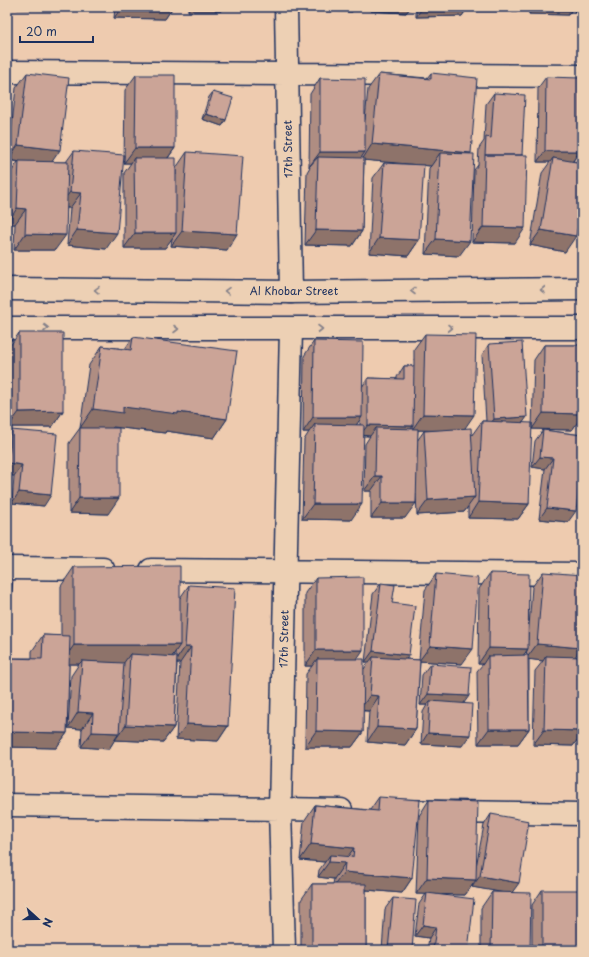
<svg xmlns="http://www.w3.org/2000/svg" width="589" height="957" font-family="'Playpen Sans',sans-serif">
<rect width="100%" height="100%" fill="#eecbaf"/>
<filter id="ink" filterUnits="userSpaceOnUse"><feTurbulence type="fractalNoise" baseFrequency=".025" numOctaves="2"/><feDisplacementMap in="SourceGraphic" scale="8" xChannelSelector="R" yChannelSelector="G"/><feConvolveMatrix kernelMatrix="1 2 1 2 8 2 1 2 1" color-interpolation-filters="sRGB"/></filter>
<g filter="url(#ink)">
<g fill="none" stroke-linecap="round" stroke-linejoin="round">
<g stroke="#1b2f5e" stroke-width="25">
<path id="minor" d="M286,7L291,292
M7,72L582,76
M7,568L103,569
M151,570L582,574
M7,805L341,810
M389,811L582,814
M284,950L280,809L291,329"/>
</g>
<g stroke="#1b2f5e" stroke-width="25">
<path id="tertiary" d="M7,289L291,292L582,289
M7,328H582"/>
</g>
<use href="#minor" stroke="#edd0b4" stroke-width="22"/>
<use href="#tertiary" stroke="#edd0b4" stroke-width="22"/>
</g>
<path fill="#af8d82" stroke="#1b2f5e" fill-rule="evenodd" d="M115,7H173L165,19L114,18Z
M188,7H224L221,11H188Z
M371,7H411L406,13L371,11Z
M416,7H468L462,16L416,17Z
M475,7H521L518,11H475Z
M529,7H574L568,15L529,14Z
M575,7H582L574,13Z
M27,73L52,162H66L74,151L106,249L67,245L70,208H67L55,250H14L15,224H11V172L18,162L8,160L16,88Z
M431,73L470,154L459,256L425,254L429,168L431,166L364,160L362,231L352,246L305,245L307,172L310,167H309L310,94L320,78L365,120L368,89L379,74L427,78Z
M136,75L175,148L168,158L176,175V168L187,152L227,250L171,246L172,238L165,248H124V173L131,163H124L125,90Z
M546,77L580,148L582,88V218H579L565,252L530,245L542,173L550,162H537L538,88ZM580,151L579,162L573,161Z
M213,92L226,120L222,126L202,119L209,97Z
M494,93L515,243L472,242L474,170L478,165L479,148L484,141L486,104Z
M384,163L419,240L408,256L369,253L373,178Z
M19,333L63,411L52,427H8V349Z
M425,334L464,429L472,435L482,421H486L482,355L489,344L523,422L529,504L518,519L468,518V507L464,512L417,515L416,494L405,518H371V491H364L365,444L370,436H363L351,520L302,519L304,440L309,432H303L304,356L314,341L362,387L368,378L397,379V377L404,366H414V349ZM360,419V425H356ZM418,430H437L424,431L417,441Z
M133,337L227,419L214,438L166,431L165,433L113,427L112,428L108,514L69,513V443L80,428L89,365L102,346L125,349Z
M544,345H582V428H579L580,419L572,430L532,429L534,360Z
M7,429L44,506L12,503L14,476L8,475Z
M543,430L582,435L568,522L539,519L545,469L532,467L535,441Z
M74,567L180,598L189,585L228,726L218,741L176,739L180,663H177L174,727L163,742L115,740V739L109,749L81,747L82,729L68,728L71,676L79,664H69L67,733L56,748L7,747V658H32V651L43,635L61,636V586ZM175,652V656H172Z
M543,572L575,657H582V733L573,746L533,745L535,671L543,661L529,659V729L518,744H478L477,671L483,664H478L479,589L490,573L528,640L532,587ZM527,650L526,655H523Z
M436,574L462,664L420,661L416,729L405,745L367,742L369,711H363V732L352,747H305L306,674L312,666H305V593L316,578L357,659L364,669L369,662H365L373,594L381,583L392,603L407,659L419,660L425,590Z
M430,664L464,703L462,746L421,744L423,712L427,705H420L422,675Z
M379,797L412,878L402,893L366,890V950H301V900L312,884H333L334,879L318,877L319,870L325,862L300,860L304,821L315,805L370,810Z
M429,800L476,867L484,825L491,814L512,892L530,950H481V908L492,892H503L472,887L473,884L465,895L436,894L468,950H427L429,938L415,936L419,904L426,894H416L419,816Z
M542,890L582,950H532V905Z
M393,898L412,950H382L385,909Z"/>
<path fill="#8e736a" stroke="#1b2f5e" d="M18,7H55L53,10L17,9Z
M122,7H173L165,19L114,18Z
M190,7H224L221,11H188Z
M318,7H355L352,12L316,11Z
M374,7H411L406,13L371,11Z
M423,7H468L462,16L416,17Z
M478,7H521L518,11H475Z
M533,7H574L568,15L529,14Z
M578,7H582V14L574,13Z
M206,114L226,120L222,126L202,119Z
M372,144L471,153L460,168L440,153L431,166L362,160Z
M18,145L60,150L49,166L8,160Z
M135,148H175L164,163L134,158L131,163H124Z
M545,151H580L572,162L553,158L550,162H537Z
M320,152H365L354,168L318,157L309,167Z
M70,192L81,193L70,208L59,207Z
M17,208L26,209L15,224H7Z
M582,214V218H579Z
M483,227L525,228L515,243L472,242Z
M77,230L117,233L106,249L67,245Z
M316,230L362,231L352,246L305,245Z
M541,230L576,236L565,252L530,245Z
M182,231L237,234L227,250L171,246Z
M135,233H176L165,248H124Z
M7,234H11L7,239Z
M25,234L66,235L55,250H14Z
M379,238L419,240L408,256L369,253Z
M436,239L470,241L459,256L425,254Z
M123,407L178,412L227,419L214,438L166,431L165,433L113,427L110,432L80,428L93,409Z
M63,411L52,427H8L19,412Z
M543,413L582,414V416L572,430L532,429Z
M423,414L474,415L463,431L412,430Z
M313,417H362L351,432L315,424L309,432H303Z
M527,417L519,428L486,430L494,419Z
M582,424V428H579Z
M368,425L413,426L406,437L376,428L370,436L360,435Z
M540,457L553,458L545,469L532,467Z
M8,463L22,465L14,476L7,475Z
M375,476H382L371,491H364Z
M19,492L51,495L44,506L12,503Z
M475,497L464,512L417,515L428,500Z
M79,498H119L108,514L69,513Z
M478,502L529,504L518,519L468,518Z
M382,503H416L405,518H371Z
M313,504H362L351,520L302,519Z
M547,508L576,511L568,522L539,519Z
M537,644L581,648L571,663L546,656L543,661L526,659Z
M74,645H180L167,664L130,654L123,664L82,661L79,664H61Z
M430,646L473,649L462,664L419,661Z
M185,647H191L180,663H174Z
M489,648L528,649L517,664L488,656L483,664H478Z
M316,650H363L353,665L317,659L312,666H305Z
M373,651L409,655L401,666L373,657L369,662H365Z
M428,694L469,696L461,707L430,701L427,705H420Z
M370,695L379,696L369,711L360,710Z
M78,712L93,713L82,729L68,728Z
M187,724L228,726L218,741L176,739Z
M126,725L174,727L163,742L115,740Z
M377,727L416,729L405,745L367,742Z
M489,729H529L518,744H478Z
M544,730L582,731V733L573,746L533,745Z
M316,731L363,732L352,747H305Z
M7,732L67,733L56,748L7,747Z
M92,732L119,733L109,749L81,747Z
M428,733L470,735L462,746L421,744Z
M311,844L354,848L343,863H345L334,879L318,877L329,862L330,855L325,862L300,860Z
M344,872L412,878L402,893L333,887Z
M480,876L519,883L511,894L472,887Z
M427,878L476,880L465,895L416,894Z
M423,925L436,927L429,938L415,936Z"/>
<path fill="#cba497" stroke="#1b2f5e" d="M27,73L69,78L60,150L18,145Z
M431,73L477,78L471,153L372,144L379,74L431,79Z
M136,75H175V148H135Z
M546,77L580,78V151H545Z
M320,78L365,79V152H320Z
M7,81H10L8,145H7Z
M213,92L233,98L226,120L206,114Z
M494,93L525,95L522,155H485L486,137L491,138Z
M74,151L124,155L117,233L77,230L81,193L70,192Z
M187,152L243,156L237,234L182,231Z
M440,153L474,154L470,241L436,239Z
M485,155H527L525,228L483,227Z
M318,157L364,158L362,231L316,230Z
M134,158H176V233H135Z
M553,158L582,163V202L576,236L541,230Z
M19,161L68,162L66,235L25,234L26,209L17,208Z
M7,162H11V234H7Z
M384,163L424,165L419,240L379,238Z
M19,333H63V411L19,412Z
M425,334L476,335L474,415L423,414Z
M133,337L237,351L227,419L178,412V414L123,407V413L93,409L102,346L131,350Z
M314,341L363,342L362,417H313Z
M522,342L527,417L494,419L489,344Z
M544,345H582V414L543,413Z
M404,366H414L413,426L368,425V378L404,379Z
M482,421L532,423L529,504L478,502Z
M315,424L364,425L362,504H313Z
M80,428H119V498H79Z
M376,428L418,429L416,503H382V476H375Z
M471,428L475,497L428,500L424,431Z
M7,429H11L7,493Z
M11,430L57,434L51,495L19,492L22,465L9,463Z
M543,430L582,435V457L576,511L547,508L553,458L540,457Z
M180,566V645H74V567Z
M543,572L582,575V641L581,648L537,644Z
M490,573L529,574L528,649L489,648Z
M436,574L478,578L473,649L430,646Z
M363,577V650H316V578Z
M7,579H13L7,643Z
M381,583L395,585L392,603L415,606L409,655L373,651Z
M189,585L235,588L228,726L187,724L191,647H185Z
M43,635L70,636L67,733L7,732V658L42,659Z
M130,654L177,657L174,727L126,725Z
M528,655L529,729H489L488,656Z
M546,656L582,657V731L544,730Z
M373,657L420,660L416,729L377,727L379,696L370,695Z
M317,659H364L363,732L316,731Z
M82,661L124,663L119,733L92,732L93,713L78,712Z
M430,664L471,667L469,696L428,694Z
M430,701L472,704L470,735L428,733Z
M379,797L420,800L412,878L344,872L345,863L329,862L330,855L353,857L354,848L311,844L315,805L378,811Z
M429,800L478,802L476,880L427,878Z
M491,814L529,821L519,883L480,876Z
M312,884H366V950H312Z
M542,890H582V950H542Z
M492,892L531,893L530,950H491Z
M427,893L474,899L468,950H433L436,927L423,925Z
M393,898L416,900L412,950H388Z"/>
<defs><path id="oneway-chevron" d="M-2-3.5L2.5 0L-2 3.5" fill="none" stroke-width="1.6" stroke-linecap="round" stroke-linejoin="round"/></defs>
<g stroke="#848089">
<use href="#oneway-chevron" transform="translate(97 290) rotate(-179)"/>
<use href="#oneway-chevron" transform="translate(543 290) rotate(180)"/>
<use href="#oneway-chevron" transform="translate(227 291) rotate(-179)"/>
<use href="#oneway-chevron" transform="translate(413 291) rotate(180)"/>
<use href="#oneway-chevron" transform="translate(46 328)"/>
<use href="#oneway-chevron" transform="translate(450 328)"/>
<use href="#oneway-chevron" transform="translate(176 329)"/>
<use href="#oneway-chevron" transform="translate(320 329)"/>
</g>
</g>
<g text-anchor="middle" stroke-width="3.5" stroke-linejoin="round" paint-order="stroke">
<g font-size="11" fill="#1b2f5e" stroke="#edd0b4">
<text transform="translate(288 149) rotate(-91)" y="4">17th Street</text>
<text x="294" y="295">Al Khobar Street</text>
<text transform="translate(284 639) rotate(-89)" y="4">17th Street</text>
</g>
</g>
<rect width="589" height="957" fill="none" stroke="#edd0b4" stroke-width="24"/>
<rect x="12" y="12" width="565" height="933" fill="none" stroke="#1b2f5e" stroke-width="1.5" filter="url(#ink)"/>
<g transform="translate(38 919) rotate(111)" stroke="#edd0b4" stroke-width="3" paint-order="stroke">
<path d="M0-3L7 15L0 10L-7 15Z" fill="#1b2f5e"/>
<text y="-6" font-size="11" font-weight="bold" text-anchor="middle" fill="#1b2f5e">N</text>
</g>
<path d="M20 36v6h73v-6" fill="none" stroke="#1b2f5e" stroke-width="2"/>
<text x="26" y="36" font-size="12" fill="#1b2f5e" stroke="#edd0b4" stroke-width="3" paint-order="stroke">20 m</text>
</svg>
